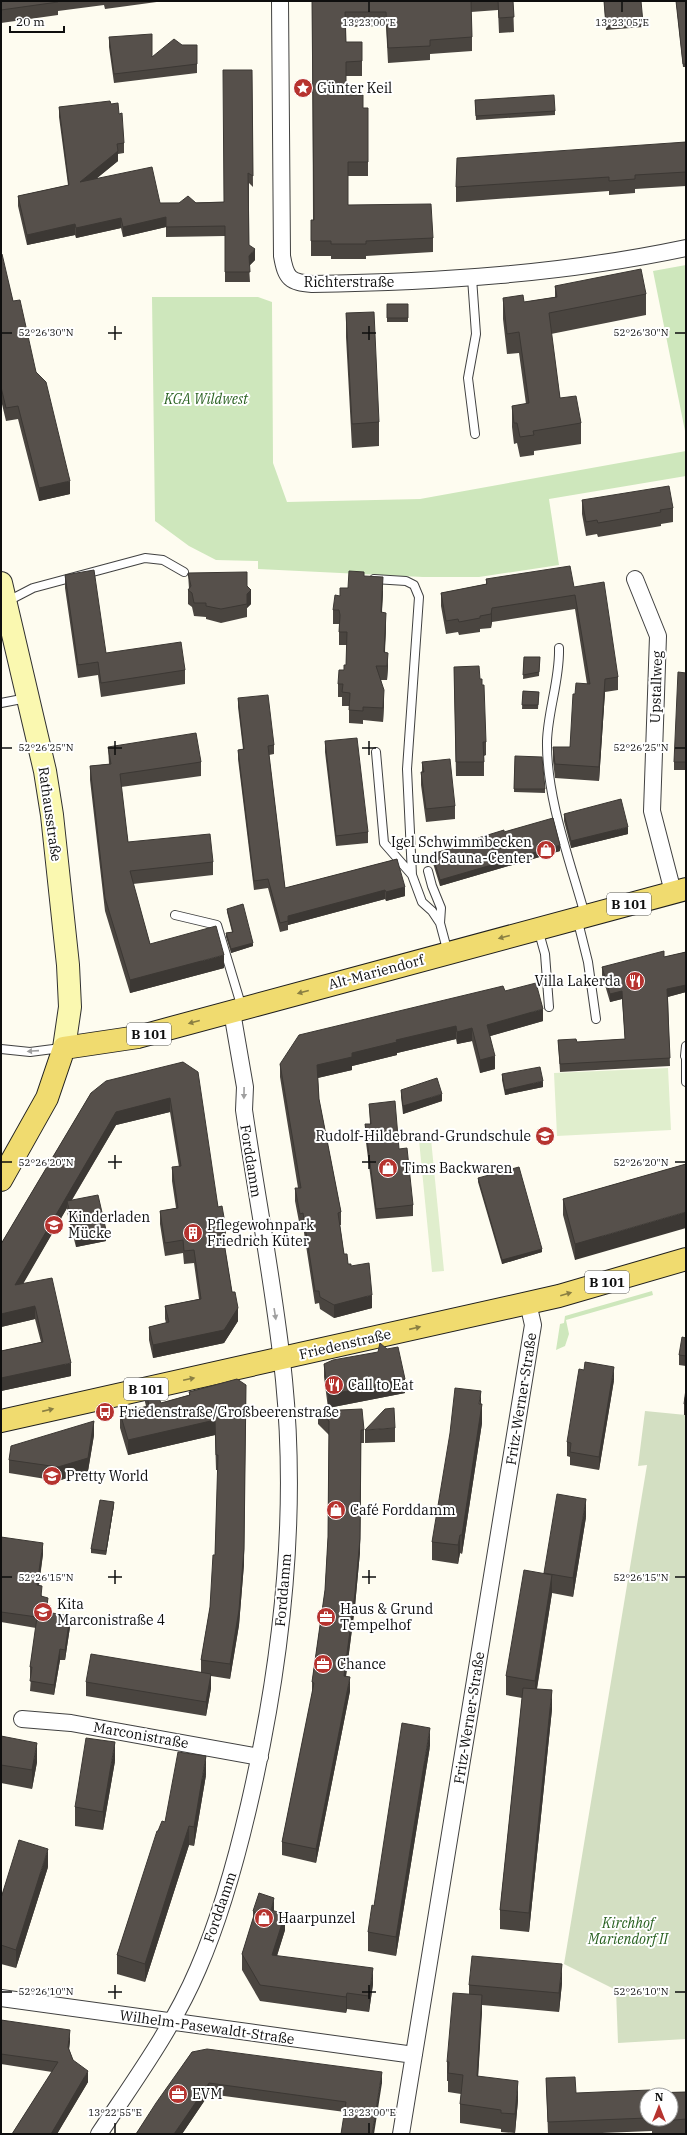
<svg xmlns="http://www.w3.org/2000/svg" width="687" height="2135" font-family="'IBM Plex Serif',serif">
<rect width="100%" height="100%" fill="#fefcf0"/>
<path fill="#cee7bc" d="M686,265V436L653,271Z
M152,297H258L272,302L273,463L287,502L420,499L686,451V476L549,499L559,565L479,577H423L258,569V561L216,560L189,546L155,521Z
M652,1291L653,1295L566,1320L569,1334L565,1346L556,1350L560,1324L564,1323L565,1316Z"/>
<path fill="#d3dfc2" d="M645,1411L686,1415V2039L618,2043L616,1990L564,1964L647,1465L638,1466Z"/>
<path fill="#e0eecd" d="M668,1068L671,1130L557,1136L554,1073Z
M431,1139L444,1271L432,1272L419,1140Z"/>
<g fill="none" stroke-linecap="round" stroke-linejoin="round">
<g stroke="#414141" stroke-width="10">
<path id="lane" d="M472,278L476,334L468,378L475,434
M374,579L406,581L414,585L419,597L407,769L412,875L422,902L432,911L440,923L448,953
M6,602L33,588L145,558L163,560L184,572
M559,648C560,679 548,710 547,741C546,797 570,861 585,915
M1,703L27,698
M376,752L384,843L412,875
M428,871L432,886L441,908L440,923
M175,915L217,925L242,1008
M577,918L588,962L596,1019
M538,929L545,954L549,1007
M1,1049L30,1052L61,1048
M685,1056L686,1046
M686,1056V1082"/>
</g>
<g stroke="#414141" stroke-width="18">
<path id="street" d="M280,1L282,256C286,279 290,282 312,284C438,282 563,274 686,248
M635,579L658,636L652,811L673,892
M22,1719L71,1723L260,1757
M1,1998L414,2055
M99,2134C134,2081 173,2028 198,1969C221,1916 236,1861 249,1805C281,1667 298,1522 284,1380C275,1290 257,1200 244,1110L245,1087L232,1012
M401,2134L531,1337L533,1325L528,1303"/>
</g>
<g stroke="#303030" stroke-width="24">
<path id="secondary" d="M1,583L45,771L52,815L68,965L70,1007L64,1048"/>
</g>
<g stroke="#1f1f1f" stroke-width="24">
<path id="primary" d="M1,1180L47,1098L64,1048L138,1037L686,889
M1,1421L559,1296L686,1259"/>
</g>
<use href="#lane" stroke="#fff" stroke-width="8"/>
<use href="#street" stroke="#fff" stroke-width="16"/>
<use href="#secondary" stroke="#faf8b0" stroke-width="22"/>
<use href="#primary" stroke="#f0db6f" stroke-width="22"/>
</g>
<path fill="#4a4540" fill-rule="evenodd" d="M1,1H164L105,9L104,5L58,11V15L1,23Z
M312,1H513L514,32L499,33L498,10L471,12L472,37V51L430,54V60L388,63L386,26L346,27V42L362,61V76H346V95L363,108L368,122V176H348V205L433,238V252L366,256V259H331V256H311V220H313Z
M604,1L643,23V27L606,30Z
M676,1H686V67H683Z
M109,37L152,57L182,45H197V73L114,83L109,47Z
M252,70L253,187L249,183V245L255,260L249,266L250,282H225V236L166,237V227L123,237L121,228L76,238L75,235L27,245L18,206V196L68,185L59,117V107L111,104L124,143V153L118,154V161L97,178L160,203L224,202Z
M475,100L555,111V115L476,120Z
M686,142V186L635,189V193L609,195V191L456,202V187Z
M1,254L13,301L36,372L70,494L39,501L18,419L6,421L1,400Z
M555,286L646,294V315L551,334L560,398L581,423V444L534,451V455L520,457L517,443L514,444L512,427V406L526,404L519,353L507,354L503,319V298L524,302L555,297Z
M387,304H408V322H387Z
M346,313L379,422V446L352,448L346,337Z
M582,500L673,508V522L661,524V526L598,537L597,534L586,536L582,514Z
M188,573L247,586L251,604L247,608V617L221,623L206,619V617L194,616L192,607L188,604V590L189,589Z
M65,575L106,653L185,670V684L101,697L98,675L78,678L65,588Z
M364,576L383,591L382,612L386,626L385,652L388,666L387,680H381L384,703L383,722L363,720V724L349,723V706H342V697H338V684L346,665L347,645H339V624H333V610L340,596L348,588Z
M486,579L574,587L618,677V690L605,692L599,781L555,778L553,761V747H570L575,694L587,684L575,609L492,622L491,628L480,629V632L459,635L458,632L446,634L441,606V593L486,584Z
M524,657H540L539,676L523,679Z
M454,667L486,742V755L484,756V776H456Z
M686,673V770H674V762Z
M523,691L539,692L538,709H522Z
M238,698L274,745V754L269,755L285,888L397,859L405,896L386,901L385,899L288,925V930L280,932L268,888L254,890L238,759V750L243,749L238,707Z
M325,741L368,832V843L336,846L325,752Z
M108,747L201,762V776L121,787L128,842L213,862V875L133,884L150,944L224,968L130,993L105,911L90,780V766L109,764Z
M515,756L545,789V793L514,792Z
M422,762L455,806V819L426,822L421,785V772H422Z
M564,814L628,834L571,848L564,821Z
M504,832L560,851L440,886L432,860V854Z
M227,909L253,946L231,953L226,937V933L232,932L227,912Z
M686,952V992L668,997L670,1066L560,1072L558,1040L577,1042L625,1039L622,999L610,1002L602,975V967L664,957Z
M505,991L543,1021L490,1036L495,1069L480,1073L472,1041L457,1044L456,1039L397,1053V1055L352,1066V1070L318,1078L319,1099L341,1212V1225H340L344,1254L348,1264L351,1266L372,1308L334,1318L320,1309L319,1303L315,1304L303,1226L300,1227L295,1201V1188H298L280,1077V1064Z
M183,1062L218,1207L226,1229V1242H224L232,1292L238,1321L224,1343L153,1358L149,1340V1327L166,1323L165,1319V1306L199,1299L194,1263L184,1264L183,1253L165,1256L160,1224V1211L176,1208L172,1181V1167H179L170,1112L116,1125L72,1200L106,1241L76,1247L67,1212V1208L23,1283L71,1376L1,1391V1351L41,1342L35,1319L1,1327V1244L91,1093Z
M502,1074L543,1087L505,1095L502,1080Z
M401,1090L442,1101L403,1114L401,1097Z
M369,1104L413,1205V1216L376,1219L365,1135V1124H370Z
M686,1164L575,1260L563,1215V1199Z
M478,1178L542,1252L502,1264L478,1182Z
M686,1338V1366L679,1365V1355Z
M324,1364L405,1393L328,1408L324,1377Z
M237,1379L244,1564L239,1625L230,1679L211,1676V1688L206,1716L86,1696V1682L201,1672V1660L210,1607L215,1555L218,1470H216L215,1435L128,1455L120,1428V1413L146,1406L145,1402V1386L161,1403L189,1395V1392Z
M614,1380L599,1470L570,1465V1457L567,1456V1442Z
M686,1389V1415H684V1404Z
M481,1404L482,1423L462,1554L460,1553L458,1564L432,1560V1542Z
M318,1411L364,1430V1443H361L360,1552L355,1606L346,1677L350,1691L316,1863L282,1855V1842L312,1694V1682L325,1590L328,1537L329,1435L318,1424Z
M395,1428V1442L365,1443V1430Z
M94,1435L88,1471L58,1481L9,1473V1460Z
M114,1505L106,1555L91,1553V1549Z
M586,1517L573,1597L552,1593L537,1689L552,1709L529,1932L500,1929V1910L522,1698L506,1695V1676L544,1573Z
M1,1537L43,1554L39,1586L42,1597L48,1608L47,1613L70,1627L65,1660H60L54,1695L30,1691L31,1677H30V1667L36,1628L1,1622Z
M1,1736L37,1762L32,1789L1,1783Z
M430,1746L396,1956L368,1951V1932L374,1906Z
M115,1761L103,1830L75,1826V1807Z
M206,1775L194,1846L189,1845L145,1982L117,1974V1955L158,1831L165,1822Z
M48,1867L16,1968L1,1964V1898Z
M253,1911H274L285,1930L277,1956L373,1984L369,2012L347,2009L346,2013L260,2001L242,1970V1954L253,1919Z
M562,1983L559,2012L482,2005L478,2076L518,2100L515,2133L501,2132V2129L460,2123V2104L461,2094L448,2092V2081H447V2062L469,1994V1985Z
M1,2020L70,2041L69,2049L73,2060L88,2082L57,2134H12L52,2072L1,2064Z
M192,2052L382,2083L345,2112L209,2094L182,2134H136Z
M546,2078L576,2093H650L686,2092V2133L671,2134H652V2131L577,2134H548ZM647,2095L671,2119H647Z"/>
<path fill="#3c3834" d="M118,151V161L80,192V182Z
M166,217V227L123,237V227Z
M121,218V228L76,238V228Z
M75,224V235L27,245V235Z
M255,249V260L249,266V256Z
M70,481V494L39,501V488Z
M247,572V594L251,590V604L247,608Z
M383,577V591L381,626V612Z
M492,608V622L491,628V614Z
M386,613V626L384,666V652Z
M388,653V666L387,680V666Z
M605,679V692L599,781V767Z
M384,690V703L383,722V708Z
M628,827V834L571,848V841Z
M560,845V851L440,886V880Z
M405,887V896L386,901V892Z
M385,890V899L288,925V916Z
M253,943V946L231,953V949Z
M224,955V968L130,993V980Z
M686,985V992L667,997V989Z
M622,991V999L610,1002V994Z
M543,1009V1021L487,1037V1025Z
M456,1026V1039L397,1053V1055L352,1066V1070L317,1078V1065L352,1053L396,1040Z
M472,1028V1041L457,1044V1032Z
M495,1056V1069L480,1073V1060Z
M543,1081V1087L505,1095V1090Z
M442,1094V1101L403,1114V1106Z
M170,1098V1112L116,1125L68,1206L67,1201V1208L15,1298V1285L116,1112Z
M686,1212V1228L575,1260V1244Z
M106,1230V1241L76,1247V1237Z
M542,1249V1252L502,1264V1260Z
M372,1295V1308L334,1318V1305Z
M35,1306V1319L1,1327V1314Z
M238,1308V1321L224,1343L153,1358V1345Z
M71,1363V1376L1,1391V1378Z
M614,1367V1380L599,1470V1457Z
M405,1379V1393L328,1408V1395Z
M246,1385L244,1564L239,1625L230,1679V1664Z
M481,1391V1410L482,1404V1423L462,1554V1535Z
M215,1420V1435L128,1455V1440Z
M94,1421V1435L88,1471L58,1481V1467Z
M361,1430L360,1552L355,1606L344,1690V1676Z
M586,1499V1517L573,1597V1578Z
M114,1502V1505L106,1555V1551Z
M460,1535V1553L458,1564V1545Z
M43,1543V1554L37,1596V1585Z
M552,1575V1593L535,1700V1681Z
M48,1598V1608L46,1623V1612Z
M70,1616V1627L65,1660V1650Z
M60,1649V1660L54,1695V1685Z
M211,1674V1688L206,1716V1702Z
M350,1677V1691L316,1863V1849Z
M552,1690V1709L529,1932V1913Z
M430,1728V1746L396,1956V1937Z
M115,1742V1761L103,1830V1812Z
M37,1743V1762L32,1789V1770Z
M206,1756V1775L194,1846V1827Z
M189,1826V1845L145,1982V1964Z
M48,1849V1867L16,1968V1950Z
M274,1898V1914L271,1910Z
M285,1914V1930L272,1971V1955Z
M562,1964V1983L559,2012V1993Z
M373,1968V1984L369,2012V1996Z
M347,1993V2009L346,2013V1997Z
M482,1995V2013L477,2095V2076Z
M70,2030V2041L68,2058V2047Z
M88,2071V2082L57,2134H51Z
M382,2072V2083L374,2134H372Z
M518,2081V2100L515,2133V2114Z
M209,2083V2094L182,2134H174Z"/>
<path fill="#56504b" stroke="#3c3834" d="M1,1H58V2L1,10Z
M312,1H471L472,37L430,40V46L388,48L386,12H345L346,42H362V61L346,62V95H363V108H368V162H348V205L431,204L433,238L366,241V244H331V241H311V220H314Z
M498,1H513L514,17L499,18Z
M604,1H641L643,23L606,26Z
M676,1H686V64H683Z
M152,34V57L174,39L182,45H197V64L114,74L109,37Z
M223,70H252L253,176L248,173L249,245L255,249L249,256L250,272H225V226L166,227V217L123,227L121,218L76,228L75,224L27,235L18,196L69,185L59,107L110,101L111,104L118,103L119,114L122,113L124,143L117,144L118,151L80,182L152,167L160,203H179L188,196L196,203L224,202Z
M554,95L555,111L476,116L475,100Z
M686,142V172L635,175V179L609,181V177L456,187L457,158Z
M1,254H2L13,301L20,300L36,372L46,382L70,481L39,488L18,406L6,408L1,387Z
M641,269L646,294L549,313L560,398L576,396L581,423L533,431L534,435L520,437L517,423H514L512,406L529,403L519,332L507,334L503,298L523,295L524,302L557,297L555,286Z
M387,304H408V318H387Z
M374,312L379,422L352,424L346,313Z
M669,486L673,508L660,510L661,512L598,523L597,520L586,522L582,500Z
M570,566L574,587L604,582L618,677L605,679L599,767L555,764L553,747H570L573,694H575L576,683L590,684L575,595L492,608L491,614L480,616V618L459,622L458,619L446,621L441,593L487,584L486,579Z
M94,570L106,653L181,642L185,670L101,683L98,662L78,665L65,575Z
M349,571L364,572V576L383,577L381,612L386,613L384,652L388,653L387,666H376L384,690L383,708L363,707V711L349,710L350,693L342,692L343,684H338L339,670H344V665H346L347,632H339L340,615L339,610H333L335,595L340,596V588H348Z
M247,572V586L251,590L247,594V604L221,609L206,606V603H194L192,593L188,590L191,586L188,573Z
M524,657H540L539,672L523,675Z
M479,666L480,679H482V685H484L486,742H483L484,762H456L454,667Z
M678,672L686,673V762H674Z
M523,691L539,692L538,705H522Z
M268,695L274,745L268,746L285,888L397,859L405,887L386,892L385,890L288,916V921L280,923L268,879L254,881L238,750L244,749L238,698Z
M196,733L201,762L120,774L128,842L210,834L213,862L130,871L150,944L216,926L224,955L130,980L105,898L90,766L111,764L108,747Z
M357,738L368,832L336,836L325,741Z
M515,756L542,757L545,789H514Z
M450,759L455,806L426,809L421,772H424L422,762Z
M621,799L628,827L571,841L564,814Z
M553,818L560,845L440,880L432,854L478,840V838L504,830V832Z
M243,904L253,943L231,949L226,933L233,932L227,909Z
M664,951V957L686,952V985L667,989L670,1058L560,1064L558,1040L576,1039L577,1042L625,1039L622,991L610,994L602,967Z
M536,983L543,1009L487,1025L495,1056L480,1060L472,1028L457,1032L456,1026L396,1040L397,1042L352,1053V1057L317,1065L319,1099L341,1212L338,1213L344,1254H347L348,1264H351V1266L369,1263L372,1295L334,1305L320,1297L319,1291H315L303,1213L300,1214L295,1188H301L280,1064L299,1035L503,986L505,991Z
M183,1062L198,1072L218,1207L222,1206L226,1229L222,1230L232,1292H235L238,1308L224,1330L153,1345L149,1327L169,1322L165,1306L201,1299L194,1250L184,1251L183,1240L165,1243L160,1211L178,1208L172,1167L181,1166L170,1098L116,1112L15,1285L52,1278L71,1363L1,1378V1351L43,1342L35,1306L1,1314V1244L91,1093L106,1081Z
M540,1067L543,1081L505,1090L502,1074Z
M437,1078L442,1094L403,1106L401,1090Z
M395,1101L399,1149L407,1148L413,1205L376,1209L365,1124H371L369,1104Z
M686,1164V1212L575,1244L563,1199Z
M519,1167L542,1249L502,1260L478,1178Z
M98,1195L106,1230L76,1237L67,1201Z
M682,1337L686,1338V1356L679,1355Z
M380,1343L387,1349L398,1347L405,1379L328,1395L324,1364L333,1360L378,1352Z
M585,1362L614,1367L599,1457L570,1452L571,1443L567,1442L579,1369L584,1370Z
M237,1379L246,1385L244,1549L239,1610L230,1664L201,1660L210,1607L213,1555H215L218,1455H216L215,1420L128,1440L120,1413L149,1406L145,1386L153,1385L161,1403L190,1395L189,1392Z
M455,1388L481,1391L479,1404H482L462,1535H460L458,1545L432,1542L450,1433Z
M686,1389V1405L684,1404Z
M394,1408L395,1428L365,1430L385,1409Z
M362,1409L364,1430H361L360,1539L355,1593L344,1676L350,1677L316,1849L282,1842L314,1683L312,1682L325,1590L328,1537L329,1421L318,1411Z
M94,1421L88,1458L58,1467L9,1460L11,1446Z
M557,1494L586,1499L573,1578L544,1573Z
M100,1500L114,1502L106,1551L91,1549Z
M1,1537L43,1543L37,1585L42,1586L41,1596L48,1598L46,1612L70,1616L65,1650L60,1649L54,1685L30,1681L32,1667H30L37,1617L1,1612Z
M524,1570L552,1575L535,1681L506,1676Z
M91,1654L211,1674L206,1702L86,1682Z
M523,1688L552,1690L529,1913L500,1910Z
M402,1723L430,1728L396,1937L368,1932L372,1905L374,1906Z
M1,1736L37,1743L32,1770L1,1765Z
M86,1738L115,1742L103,1812L75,1807Z
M178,1752L206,1756L194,1827L189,1826L145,1964L117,1955L157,1831H158L162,1821L165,1822Z
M19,1840L48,1849L16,1950L1,1945V1898Z
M259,1893L274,1898L271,1910L285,1914L272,1955L373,1968L369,1996L347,1993L346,1997L260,1985L242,1954L255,1912L253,1911Z
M472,1956L562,1964L559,1993L469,1985Z
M453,1993L482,1995L477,2076L518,2081L515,2114L501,2113V2110L460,2104L463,2075L448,2073L449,2062H447Z
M1,2020L70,2030L68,2047L73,2060L88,2071L51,2134H12L58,2062L1,2054Z
M207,2049L382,2072L372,2134H341L346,2102L209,2083L174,2134H136L156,2103L192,2052Z
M575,2077L576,2093L650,2090V2093L686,2092V2119L664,2121L652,2120V2119H671V2095H647V2118L548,2122L546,2078Z"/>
<defs><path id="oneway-solid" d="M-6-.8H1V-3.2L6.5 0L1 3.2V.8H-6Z"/></defs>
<g fill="#8a7f43">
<use href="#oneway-solid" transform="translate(504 937) rotate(165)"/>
<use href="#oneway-solid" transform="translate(303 992) rotate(165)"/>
<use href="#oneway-solid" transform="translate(194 1022) rotate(165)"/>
<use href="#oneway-solid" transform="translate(566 1294) rotate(-16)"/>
<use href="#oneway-solid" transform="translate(415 1328) rotate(-13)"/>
<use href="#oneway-solid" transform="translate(189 1379) rotate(-12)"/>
<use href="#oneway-solid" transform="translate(48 1410) rotate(-13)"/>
</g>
<g fill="#9f9f9f">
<use href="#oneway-solid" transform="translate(33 1051) rotate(176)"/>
<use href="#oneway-solid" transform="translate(244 1093) rotate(91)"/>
<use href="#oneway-solid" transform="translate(275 1314) rotate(81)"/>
</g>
<path fill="none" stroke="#0e0e0e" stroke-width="1.5" d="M369,2V12M622,2V12M115,326V340M369,326V340M2,333H12M108,333H122M362,333H376M675,333H685M115,741V755M369,741V755M2,748H12M108,748H122M362,748H376M675,748H685M115,1155V1169M369,1155V1169M2,1162H12M108,1162H122M362,1162H376M675,1162H685M115,1570V1584M369,1570V1584M2,1577H12M108,1577H122M362,1577H376M675,1577H685M115,1985V1999M369,1985V1999M2,1992H12M108,1992H122M362,1992H376M675,1992H685M115,2123V2133M369,2123V2133"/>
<defs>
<g id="sight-disc" transform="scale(1)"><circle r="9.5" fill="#b6332f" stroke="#fff"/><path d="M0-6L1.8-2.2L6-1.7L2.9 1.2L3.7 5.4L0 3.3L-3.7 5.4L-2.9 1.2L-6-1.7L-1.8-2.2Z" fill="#fff"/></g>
<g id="shop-disc" transform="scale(1)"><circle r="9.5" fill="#b6332f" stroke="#fff"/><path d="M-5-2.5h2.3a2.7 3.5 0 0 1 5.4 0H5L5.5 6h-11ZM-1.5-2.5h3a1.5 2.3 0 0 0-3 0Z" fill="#fff"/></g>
<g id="restaurant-disc" transform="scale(1)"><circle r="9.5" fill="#b6332f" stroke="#fff"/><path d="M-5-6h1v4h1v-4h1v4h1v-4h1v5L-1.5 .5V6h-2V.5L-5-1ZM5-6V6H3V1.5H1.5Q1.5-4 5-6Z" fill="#fff"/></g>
<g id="school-disc" transform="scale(1)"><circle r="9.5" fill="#b6332f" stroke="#fff"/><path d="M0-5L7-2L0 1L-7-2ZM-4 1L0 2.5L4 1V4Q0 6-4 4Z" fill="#fff"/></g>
<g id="building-disc" transform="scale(1)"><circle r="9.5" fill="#b6332f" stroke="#fff"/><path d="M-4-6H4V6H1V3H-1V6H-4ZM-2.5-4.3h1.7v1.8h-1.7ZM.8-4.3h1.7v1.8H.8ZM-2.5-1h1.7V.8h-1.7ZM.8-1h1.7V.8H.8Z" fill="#fff"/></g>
<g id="bus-disc" transform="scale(1)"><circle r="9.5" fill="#b6332f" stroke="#fff"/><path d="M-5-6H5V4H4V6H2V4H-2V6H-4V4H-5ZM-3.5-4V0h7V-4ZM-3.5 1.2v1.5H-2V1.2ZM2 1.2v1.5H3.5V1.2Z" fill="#fff"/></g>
<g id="office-disc" transform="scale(1)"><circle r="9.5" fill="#b6332f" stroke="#fff"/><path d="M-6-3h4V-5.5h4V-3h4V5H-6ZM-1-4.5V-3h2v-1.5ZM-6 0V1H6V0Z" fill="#fff"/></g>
</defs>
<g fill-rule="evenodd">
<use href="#sight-disc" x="303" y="88"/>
<use href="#shop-disc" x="546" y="850"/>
<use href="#restaurant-disc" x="635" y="981"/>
<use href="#school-disc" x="545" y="1136"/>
<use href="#shop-disc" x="388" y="1168"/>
<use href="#school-disc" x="54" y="1225"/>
<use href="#building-disc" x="193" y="1233"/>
<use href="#restaurant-disc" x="334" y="1385"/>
<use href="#bus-disc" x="105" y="1412"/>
<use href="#school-disc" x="52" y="1476"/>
<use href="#shop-disc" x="336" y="1510"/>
<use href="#school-disc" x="43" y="1612"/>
<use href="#office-disc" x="326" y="1617"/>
<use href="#office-disc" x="323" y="1664"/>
<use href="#shop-disc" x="264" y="1918"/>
<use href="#office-disc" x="178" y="2094"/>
</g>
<g text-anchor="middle" stroke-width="4" stroke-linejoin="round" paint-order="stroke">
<g fill="#fff" stroke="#565656" stroke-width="1">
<rect x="607" y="893" width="44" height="22" rx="3"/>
<rect x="127" y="1023" width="44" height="22" rx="3"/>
<rect x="585" y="1271" width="44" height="22" rx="3"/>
<rect x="124" y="1378" width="44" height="22" rx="3"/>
</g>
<g font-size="13" font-weight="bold" fill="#0e0e0e">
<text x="629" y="909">B 101</text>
<text x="149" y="1039">B 101</text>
<text x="607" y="1287">B 101</text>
<text x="146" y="1394">B 101</text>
</g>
<g font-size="14" fill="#0e0e0e" stroke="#fff" text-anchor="start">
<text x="317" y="93">Günter Keil</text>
<text x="532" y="847" text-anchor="end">Igel Schwimmbecken<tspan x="532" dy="16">und Sauna-Center</tspan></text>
<text x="621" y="986" text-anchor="end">Villa Lakerda</text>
<text x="531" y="1141" text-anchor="end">Rudolf-Hildebrand-Grundschule</text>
<text x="402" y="1173">Tims Backwaren</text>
<text x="68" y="1222">Kinderladen<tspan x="68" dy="16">Mücke</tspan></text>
<text x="207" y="1230">Pflegewohnpark<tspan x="207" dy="16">Friedrich Küter</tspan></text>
<text x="348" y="1390">Call to Eat</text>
<text x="119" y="1417">Friedenstraße/Großbeerenstraße</text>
<text x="66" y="1481">Pretty World</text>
<text x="350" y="1515">Café Forddamm</text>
<text x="57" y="1609">Kita<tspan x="57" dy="16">Marconistraße 4</tspan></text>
<text x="340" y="1614">Haus &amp; Grund<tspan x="340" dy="16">Tempelhof</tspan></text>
<text x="337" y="1669">Chance</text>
<text x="278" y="1923">Haarpunzel</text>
<text x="192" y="2099">EVM</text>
</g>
<g font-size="14" fill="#0e0e0e" stroke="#fff">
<text x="349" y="287">Richterstraße</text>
<text transform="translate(656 687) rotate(-88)" y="5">Upstallweg</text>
<text transform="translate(50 814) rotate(82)" y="5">Rathausstraße</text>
<text transform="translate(376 972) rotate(-15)" y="5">Alt-Mariendorf</text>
<text transform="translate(251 1161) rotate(81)" y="5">Forddamm</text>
<text transform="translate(345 1344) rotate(-13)" y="5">Friedenstraße</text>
<text transform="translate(521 1399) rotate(-81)" y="5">Fritz-Werner-Straße</text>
<text transform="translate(283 1590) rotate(-85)" y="5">Forddamm</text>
<text transform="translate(469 1718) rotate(-81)" y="5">Fritz-Werner-Straße</text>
<text transform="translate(141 1735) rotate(10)" y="5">Marconistraße</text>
<text transform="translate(220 1907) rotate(-71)" y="5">Forddamm</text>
<text transform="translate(207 2027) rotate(8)" y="5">Wilhelm-Pasewaldt-Straße</text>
</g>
<g font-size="14" font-style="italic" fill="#2a6222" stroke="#fff">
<text x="206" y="404">KGA Wildwest</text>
<text x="628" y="1928">Kirchhof<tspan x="628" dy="16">Mariendorf II</tspan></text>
</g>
</g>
<g font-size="10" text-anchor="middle" fill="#0e0e0e" stroke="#fff" stroke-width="4" stroke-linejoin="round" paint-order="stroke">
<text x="369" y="26">13°23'00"E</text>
<text x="622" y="26">13°23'05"E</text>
<text x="46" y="336">52°26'30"N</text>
<text x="641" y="336">52°26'30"N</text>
<text x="46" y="751">52°26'25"N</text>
<text x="641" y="751">52°26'25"N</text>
<text x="46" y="1166">52°26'20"N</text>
<text x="641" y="1166">52°26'20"N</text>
<text x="46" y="1581">52°26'15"N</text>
<text x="641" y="1581">52°26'15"N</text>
<text x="46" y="1995">52°26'10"N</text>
<text x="641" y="1995">52°26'10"N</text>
<text x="115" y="2116">13°22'55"E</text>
<text x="369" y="2116">13°23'00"E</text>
</g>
<rect width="687" height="2135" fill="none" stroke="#0e0e0e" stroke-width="4"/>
<g transform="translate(659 2107)"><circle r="19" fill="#ffffff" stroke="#9f9f9f"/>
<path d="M0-3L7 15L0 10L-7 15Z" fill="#b6332f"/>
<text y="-6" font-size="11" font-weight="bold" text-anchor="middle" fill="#0e0e0e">N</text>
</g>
<path d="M10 26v6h54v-6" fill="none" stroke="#0e0e0e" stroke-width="2"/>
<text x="16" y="26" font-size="12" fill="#0e0e0e" stroke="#ffffff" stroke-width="3" paint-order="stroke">20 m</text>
</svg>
